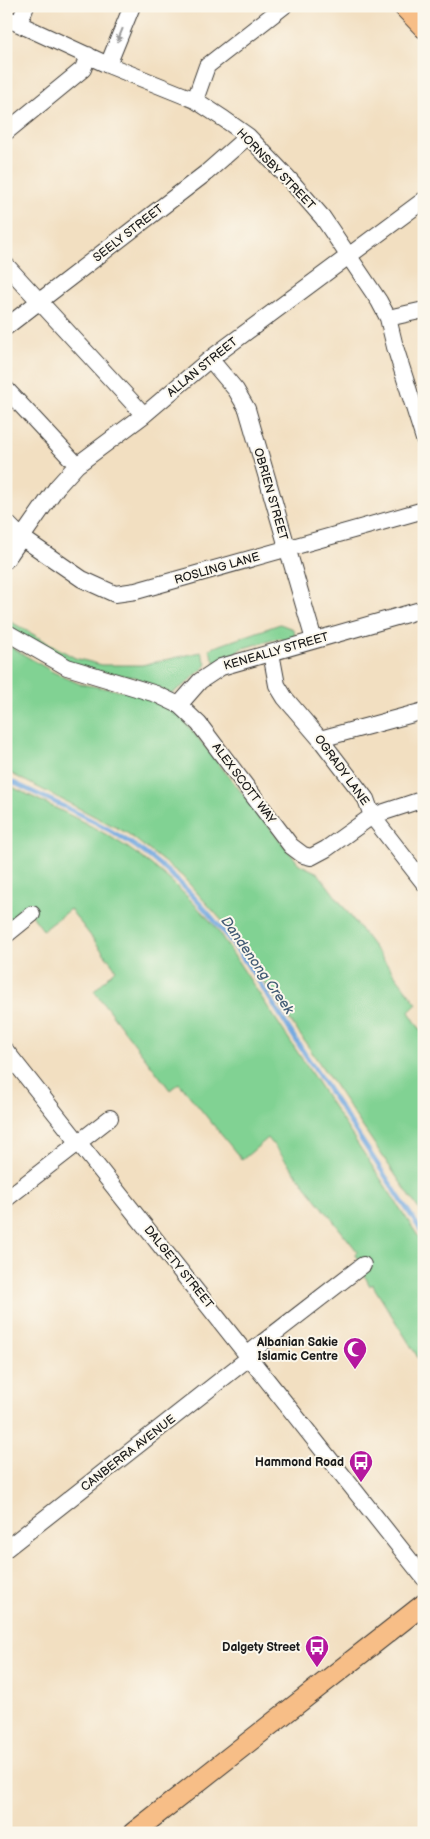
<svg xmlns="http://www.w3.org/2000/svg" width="430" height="1839" font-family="'Balsamiq Sans',sans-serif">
<rect width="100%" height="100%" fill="#fbf7ec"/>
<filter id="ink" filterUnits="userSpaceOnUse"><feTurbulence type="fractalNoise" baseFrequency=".02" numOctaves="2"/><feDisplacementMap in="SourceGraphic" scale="10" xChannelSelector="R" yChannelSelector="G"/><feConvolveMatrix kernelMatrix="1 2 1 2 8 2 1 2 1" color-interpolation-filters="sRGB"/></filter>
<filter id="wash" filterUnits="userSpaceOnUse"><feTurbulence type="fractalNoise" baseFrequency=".0096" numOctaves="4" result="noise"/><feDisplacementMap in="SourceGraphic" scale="20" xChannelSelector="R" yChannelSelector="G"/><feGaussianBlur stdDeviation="1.12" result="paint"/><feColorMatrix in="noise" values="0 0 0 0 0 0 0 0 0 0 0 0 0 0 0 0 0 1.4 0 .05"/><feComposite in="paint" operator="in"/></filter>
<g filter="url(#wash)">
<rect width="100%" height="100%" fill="#f2dfc1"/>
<path fill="#81d293" stroke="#4e7758" d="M6,619L75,658L102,665H142L201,652L207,665L183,686L171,694L135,677L97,671L69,662L6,627Z
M280,624L293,629L296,638L287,642L280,638L240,649L237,653L215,663L209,649Z
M6,644L53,672L80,684L135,693L178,713L299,864L318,873L417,1004L409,1012L424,1035V1217L224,923L182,876L127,833L6,771Z
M6,784C50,806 102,828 141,857C169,877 191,900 214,925L424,1245V1367L372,1284L370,1286L362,1271L366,1268L355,1254L357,1251L268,1138L242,1160L179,1083L170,1090L94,991L116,969L70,909L43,930L27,909L6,926Z"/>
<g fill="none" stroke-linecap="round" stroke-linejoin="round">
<path stroke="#71a8e0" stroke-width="4.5" d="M6,779C59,805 116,827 161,866C221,916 260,983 301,1048C342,1111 383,1173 424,1235"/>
</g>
</g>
<g filter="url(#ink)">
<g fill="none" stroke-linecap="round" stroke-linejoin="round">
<g stroke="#3c3935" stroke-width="18">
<path id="minor" d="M6,18L108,65L195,100L224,119L248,136L290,180L323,218L379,301L388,318L395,347L424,439
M19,24L26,6
M108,65L132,6
M195,100L207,66L284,6
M6,132L83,69L88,55
M6,265L144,415
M388,318L424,310
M6,327L206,173L248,136
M210,359L236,390L247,409L314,640
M6,389L77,465
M6,522L21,537L82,579L115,594L136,591L424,510
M6,560L57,487L77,465L144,415L210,359L424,200
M6,632L67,667L156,694L179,705L199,724L291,846L303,855L311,857L326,849L372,816L424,799
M271,653L277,685L285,698L320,739L366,799L372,816L424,883
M179,705L200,681L221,667L424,609
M320,739L424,711
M6,935L32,914
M6,1051L424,1578
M6,1199L110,1118
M248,1354L363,1265
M6,1549L250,1357"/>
</g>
<g stroke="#3c3935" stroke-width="22">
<path id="major" d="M403,6L424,28
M133,1833L424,1604"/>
</g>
<use href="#minor" stroke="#fff" stroke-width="16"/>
<use href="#major" stroke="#f7be87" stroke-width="20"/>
</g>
<defs><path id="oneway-solid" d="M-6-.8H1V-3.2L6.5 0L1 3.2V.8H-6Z" transform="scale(1.25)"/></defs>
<use fill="#999" href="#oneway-solid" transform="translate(120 35) rotate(112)"/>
</g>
<defs>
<g id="mosque-pin" transform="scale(1.25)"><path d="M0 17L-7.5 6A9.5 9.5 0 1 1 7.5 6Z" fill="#b5179e" stroke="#fbf7ec"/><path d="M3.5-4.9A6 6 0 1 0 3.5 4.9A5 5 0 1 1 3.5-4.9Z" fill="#fff"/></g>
<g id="bus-pin" transform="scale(1.25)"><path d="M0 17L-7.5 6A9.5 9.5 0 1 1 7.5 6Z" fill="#b5179e" stroke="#fbf7ec"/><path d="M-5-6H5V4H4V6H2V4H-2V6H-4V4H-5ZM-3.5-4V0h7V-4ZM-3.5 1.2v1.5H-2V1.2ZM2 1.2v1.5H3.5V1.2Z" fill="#fff"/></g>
</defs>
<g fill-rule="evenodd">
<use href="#mosque-pin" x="355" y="1349"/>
<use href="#bus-pin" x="361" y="1462"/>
<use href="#bus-pin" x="317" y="1647"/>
</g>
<g text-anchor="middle" stroke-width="4" stroke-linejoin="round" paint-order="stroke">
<g font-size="12" fill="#1c1c1c" stroke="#fbf7ec">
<text transform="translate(276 169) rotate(46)" y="4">HORNSBY STREET</text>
<text transform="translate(128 233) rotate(-38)" y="4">SEELY STREET</text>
<text transform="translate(202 367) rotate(-39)" y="4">ALLAN STREET</text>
<text transform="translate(271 494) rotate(74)" y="4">OBRIEN STREET</text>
<text transform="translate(217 568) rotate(-16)" y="4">ROSLING LANE</text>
<text transform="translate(276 651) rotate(-16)" y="4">KENEALLY STREET</text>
<text transform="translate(342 770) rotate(54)" y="4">OGRADY LANE</text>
<text transform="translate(244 783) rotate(53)" y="4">ALEX SCOTT WAY</text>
<text transform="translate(179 1267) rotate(51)" y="4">DALGETY STREET</text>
<text transform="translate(128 1453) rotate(-38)" y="4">CANBERRA AVENUE</text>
</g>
<g font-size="12" font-weight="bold" fill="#1c1c1c" stroke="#fbf7ec" text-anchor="end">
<text x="338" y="1346">Albanian Sakie<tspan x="338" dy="14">Islamic Centre</tspan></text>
<text x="344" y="1466">Hammond Road</text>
<text x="300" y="1651">Dalgety Street</text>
</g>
<g font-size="14" font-style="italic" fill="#425b74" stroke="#fbf7ec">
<text transform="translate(258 965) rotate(55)" y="5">Dandenong Creek</text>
</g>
</g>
<rect width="430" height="1839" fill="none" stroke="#fbf7ec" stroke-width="25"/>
</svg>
